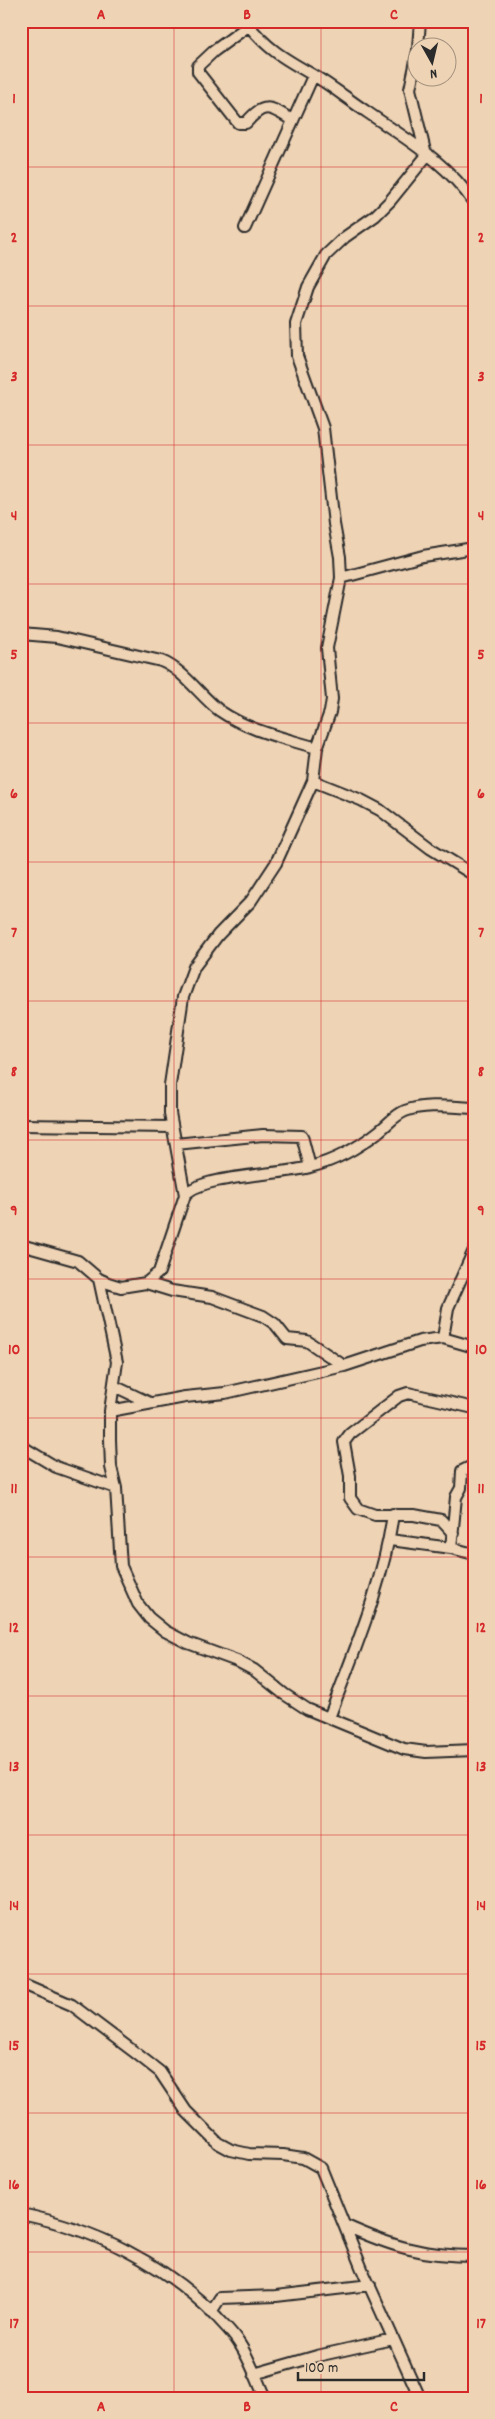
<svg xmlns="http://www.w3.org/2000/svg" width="495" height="2419" font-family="Dekko,sans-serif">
<rect width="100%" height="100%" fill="#efd3b5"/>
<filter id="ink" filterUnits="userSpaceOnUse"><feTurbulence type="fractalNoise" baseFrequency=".02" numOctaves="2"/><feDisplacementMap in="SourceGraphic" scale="10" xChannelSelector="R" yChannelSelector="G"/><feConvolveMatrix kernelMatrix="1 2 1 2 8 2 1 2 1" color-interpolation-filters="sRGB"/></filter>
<g filter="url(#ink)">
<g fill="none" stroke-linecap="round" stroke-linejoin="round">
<g stroke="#2b2b2b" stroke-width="14">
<path id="street" d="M245,21C267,49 283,58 313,75C332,86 349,100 367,112C406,139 447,162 474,203
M248,26L214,51L198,66V72L238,123H246C264,102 269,106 292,120
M418,48L420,21
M418,51L410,89L425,151
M245,228L313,76
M341,578L423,556L474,548
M21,634L57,637L161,661C184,670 200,696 220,711C249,731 284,738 317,748
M313,781L361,800L380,810L430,848L474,875
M21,1125L172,1127
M176,1144L263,1135L302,1136L310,1167
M185,1195L170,1113V1085L183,997L194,967L218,935L251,901L276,863L313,781L317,748L330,712L332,699L327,648L341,578L340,557L334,524L323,428L297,356L296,324L308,287L326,255L345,237L375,216L390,201L428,154
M21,1245L78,1261L99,1279L108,1283L121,1287L146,1283L159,1272L185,1195C200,1175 283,1175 310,1167C334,1161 359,1147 378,1132C387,1125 395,1115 405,1111C426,1103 452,1107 474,1108
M99,1279L117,1362L110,1411V1439L111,1467L116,1488L121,1566L138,1604L149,1618L165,1631L188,1643L237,1661L254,1670L284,1694L307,1709L404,1749L426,1752L474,1750
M146,1283L172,1291L212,1297L263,1316L275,1324L287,1339L307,1341L344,1366
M443,1338L448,1308L474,1250
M114,1386L150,1403
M110,1411L185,1397L225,1393L344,1366L420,1341L443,1338L474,1347
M21,1446L56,1467L116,1488
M453,1533L441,1520L414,1515H375L358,1509L350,1498V1476L344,1442L350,1434L399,1396L408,1393L474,1408
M390,1540L451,1548L474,1554
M451,1548L456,1497L461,1488L462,1471L474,1465
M329,1718C354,1651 383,1585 393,1514
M21,1983L72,2005L137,2054L160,2072L186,2111L218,2143L231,2150L249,2154L283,2155L303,2158L321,2168L362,2269L420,2398
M21,2214C95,2229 164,2263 217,2317C224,2325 233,2333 239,2343C250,2359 257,2380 265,2398
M344,2225C391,2246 422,2256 474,2256
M211,2312L220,2298L276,2296L370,2285
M254,2374L317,2356L393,2339"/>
</g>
<use href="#street" stroke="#efd3b5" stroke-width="10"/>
</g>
</g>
<path fill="none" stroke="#d62828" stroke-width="1" stroke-opacity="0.55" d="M174,21V2398M321,21V2398M21,167H474M21,306H474M21,445H474M21,584H474M21,723H474M21,862H474M21,1001H474M21,1140H474M21,1279H474M21,1418H474M21,1557H474M21,1696H474M21,1835H474M21,1974H474M21,2113H474M21,2252H474"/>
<rect width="495" height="2419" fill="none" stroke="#efd3b5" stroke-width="55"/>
<g transform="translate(432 62) rotate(172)"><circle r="24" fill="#efd3b5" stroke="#a1907e"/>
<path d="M0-4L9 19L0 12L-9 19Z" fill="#2b2b2b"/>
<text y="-8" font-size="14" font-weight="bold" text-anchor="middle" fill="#2b2b2b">N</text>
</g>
<path d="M298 2372v8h126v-8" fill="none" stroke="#2b2b2b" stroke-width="2.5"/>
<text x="305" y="2372" font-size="15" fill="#2b2b2b" stroke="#efd3b5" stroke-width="4" paint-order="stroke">100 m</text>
<rect x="28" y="28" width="440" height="2364" fill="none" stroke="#d62828" stroke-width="2"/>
<g font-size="16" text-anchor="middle" font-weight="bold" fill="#d62828">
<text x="101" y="19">A</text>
<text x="247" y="19">B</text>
<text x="394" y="19">C</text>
<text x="14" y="103">1</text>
<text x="481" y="103">1</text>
<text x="14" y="242">2</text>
<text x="481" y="242">2</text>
<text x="14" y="381">3</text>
<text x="481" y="381">3</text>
<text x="14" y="520">4</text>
<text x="481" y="520">4</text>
<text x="14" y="659">5</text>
<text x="481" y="659">5</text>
<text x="14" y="798">6</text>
<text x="481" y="798">6</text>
<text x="14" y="937">7</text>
<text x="481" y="937">7</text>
<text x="14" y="1076">8</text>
<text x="481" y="1076">8</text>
<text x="14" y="1215">9</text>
<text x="481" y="1215">9</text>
<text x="14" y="1354">10</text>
<text x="481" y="1354">10</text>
<text x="14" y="1493">11</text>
<text x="481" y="1493">11</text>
<text x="14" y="1632">12</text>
<text x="481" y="1632">12</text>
<text x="14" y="1771">13</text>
<text x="481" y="1771">13</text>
<text x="14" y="1910">14</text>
<text x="481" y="1910">14</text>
<text x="14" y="2050">15</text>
<text x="481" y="2050">15</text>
<text x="14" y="2189">16</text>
<text x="481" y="2189">16</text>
<text x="14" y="2328">17</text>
<text x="481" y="2328">17</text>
<text x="101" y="2411">A</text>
<text x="247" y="2411">B</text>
<text x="394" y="2411">C</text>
</g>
</svg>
